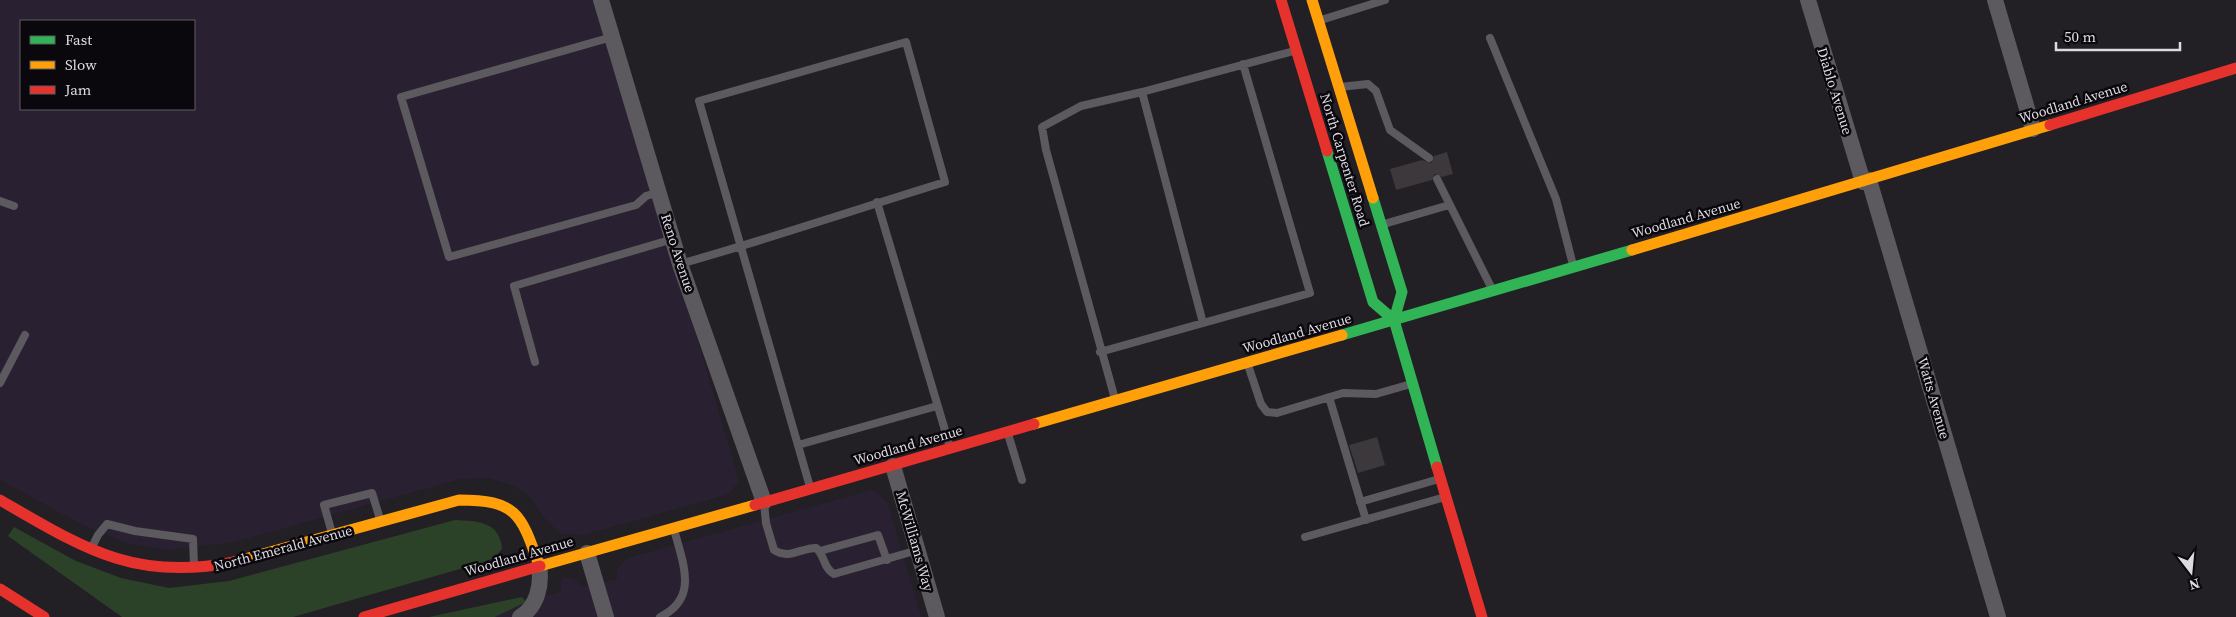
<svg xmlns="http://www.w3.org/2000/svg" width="2236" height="617" font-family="'Source Serif 4',serif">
<rect width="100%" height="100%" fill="#221f25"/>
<path fill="#292131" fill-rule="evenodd" d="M0,0H598L739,481L729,494L584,535L561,534L546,520L533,500L515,486L489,478L460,479L234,542L170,550L127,543L85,526L0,480ZM21,21H194V109H21Z
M872,490L887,501L921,617H495L526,602L560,592L562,577L574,579L583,587L617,579L618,567L628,558Z"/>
<path fill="#2c4228" d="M455,520C477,521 500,521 502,549L494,558L484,562L293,617H122L8,536L14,527L76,561L121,578L169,588L229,581Z
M522,597L526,602L495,617H429Z"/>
<path fill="#3c383b" d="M1447,152L1453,174L1442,177L1435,174L1432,180L1396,190L1390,169L1422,160L1431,163L1434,156Z
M1377,437L1385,465L1358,473L1349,445Z"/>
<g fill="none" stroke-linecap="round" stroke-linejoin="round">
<path stroke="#5c5a5e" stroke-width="8" d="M1321,20L1385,0
M612,37L401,97L449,257L636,205L646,196L659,192
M1490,38L1556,199L1573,265
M1340,87L1368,84L1376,91L1390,130L1429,158
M1142,92L1203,323
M1437,179L1492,289
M0,201L14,206
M877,202L950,447
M1384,224L1449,205
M680,264C769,239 857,209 945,182L906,42L699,101L810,487
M1100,352L1310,293L1243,64
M535,362L514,286L673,239
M1248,365L1261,404L1267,412L1277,413L1343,393L1376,394L1411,384
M0,383L25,335
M1329,397L1366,520
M1115,399L1046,150L1042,127L1081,106L1142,92L1294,51
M1008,434L1022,480
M798,445L937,406
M1360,502L1439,479
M764,503L766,523L774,550C789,560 800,548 816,548C825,555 823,568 834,574L918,550
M332,533L324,505L372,493L380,519
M1305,537L1445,497
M91,549L98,535L107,524L135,531L193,539L194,565
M820,551L878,535L887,560
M660,617C700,598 682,562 674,529"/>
<path stroke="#5c5a5e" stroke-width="16" d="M601,0L680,264L764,502
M1808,0L1863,182
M1995,0L2033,129
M1869,180L1998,617
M893,466L937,617
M587,553L606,617
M520,617C538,606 542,584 539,565"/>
<path stroke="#30b455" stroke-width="11" d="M1327,151L1373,302L1394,320
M1373,198L1402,292L1394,320L1437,467
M1342,335L1632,250"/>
<path stroke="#ff9f0a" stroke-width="11" d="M1312,0L1373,198
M1632,250L2050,125
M1034,424L1342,335
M234,562L459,500C517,500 521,514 539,565
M540,566L755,505"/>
<path stroke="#e5322d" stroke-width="11" d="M1281,0L1327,151
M2050,125L2236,68
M1437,467L1482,617
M0,500C83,548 134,582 234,562
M755,505L1034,424
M0,589L44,617
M364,617L540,566"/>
</g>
<g text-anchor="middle" stroke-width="5" stroke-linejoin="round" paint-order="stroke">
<g font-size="14" fill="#dedae2" stroke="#0a080d">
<text transform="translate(1835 91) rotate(73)" y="5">Diablo Avenue</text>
<text transform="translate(2073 102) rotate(-17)" y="5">Woodland Avenue</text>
<text transform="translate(1345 160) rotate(73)" y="5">North Carpenter Road</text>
<text transform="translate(1686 218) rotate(-16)" y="5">Woodland Avenue</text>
<text transform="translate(678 253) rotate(72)" y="5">Reno Avenue</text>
<text transform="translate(1297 333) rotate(-16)" y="5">Woodland Avenue</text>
<text transform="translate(1934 398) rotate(74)" y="5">Watts Avenue</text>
<text transform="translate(908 445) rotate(-16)" y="5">Woodland Avenue</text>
<text transform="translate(915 541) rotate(74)" y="5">McWilliams Way</text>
<text transform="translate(283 548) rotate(-15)" y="5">North Emerald Avenue</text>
<text transform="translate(519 556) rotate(-16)" y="5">Woodland Avenue</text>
</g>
</g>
<rect x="20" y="20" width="175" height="90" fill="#0a080d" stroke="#5f5c62"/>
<rect x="30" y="36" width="25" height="8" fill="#30b455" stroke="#5f5c62"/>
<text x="65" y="45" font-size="15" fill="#dedae2">Fast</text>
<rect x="30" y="61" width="25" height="8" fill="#ff9f0a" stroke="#5f5c62"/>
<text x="65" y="70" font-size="15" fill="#dedae2">Slow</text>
<rect x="30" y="86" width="25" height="8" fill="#e5322d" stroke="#5f5c62"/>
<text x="65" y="95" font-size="15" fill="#dedae2">Jam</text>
<g transform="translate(2191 572) rotate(164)" stroke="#0a080d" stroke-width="4" paint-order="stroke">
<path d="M0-4L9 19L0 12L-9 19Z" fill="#dedae2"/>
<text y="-8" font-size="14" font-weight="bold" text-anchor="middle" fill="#dedae2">N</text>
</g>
<path d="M2056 42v8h124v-8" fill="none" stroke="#dedae2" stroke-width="2.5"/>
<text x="2064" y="42" font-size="15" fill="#dedae2" stroke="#0a080d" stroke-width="4" paint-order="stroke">50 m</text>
</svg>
